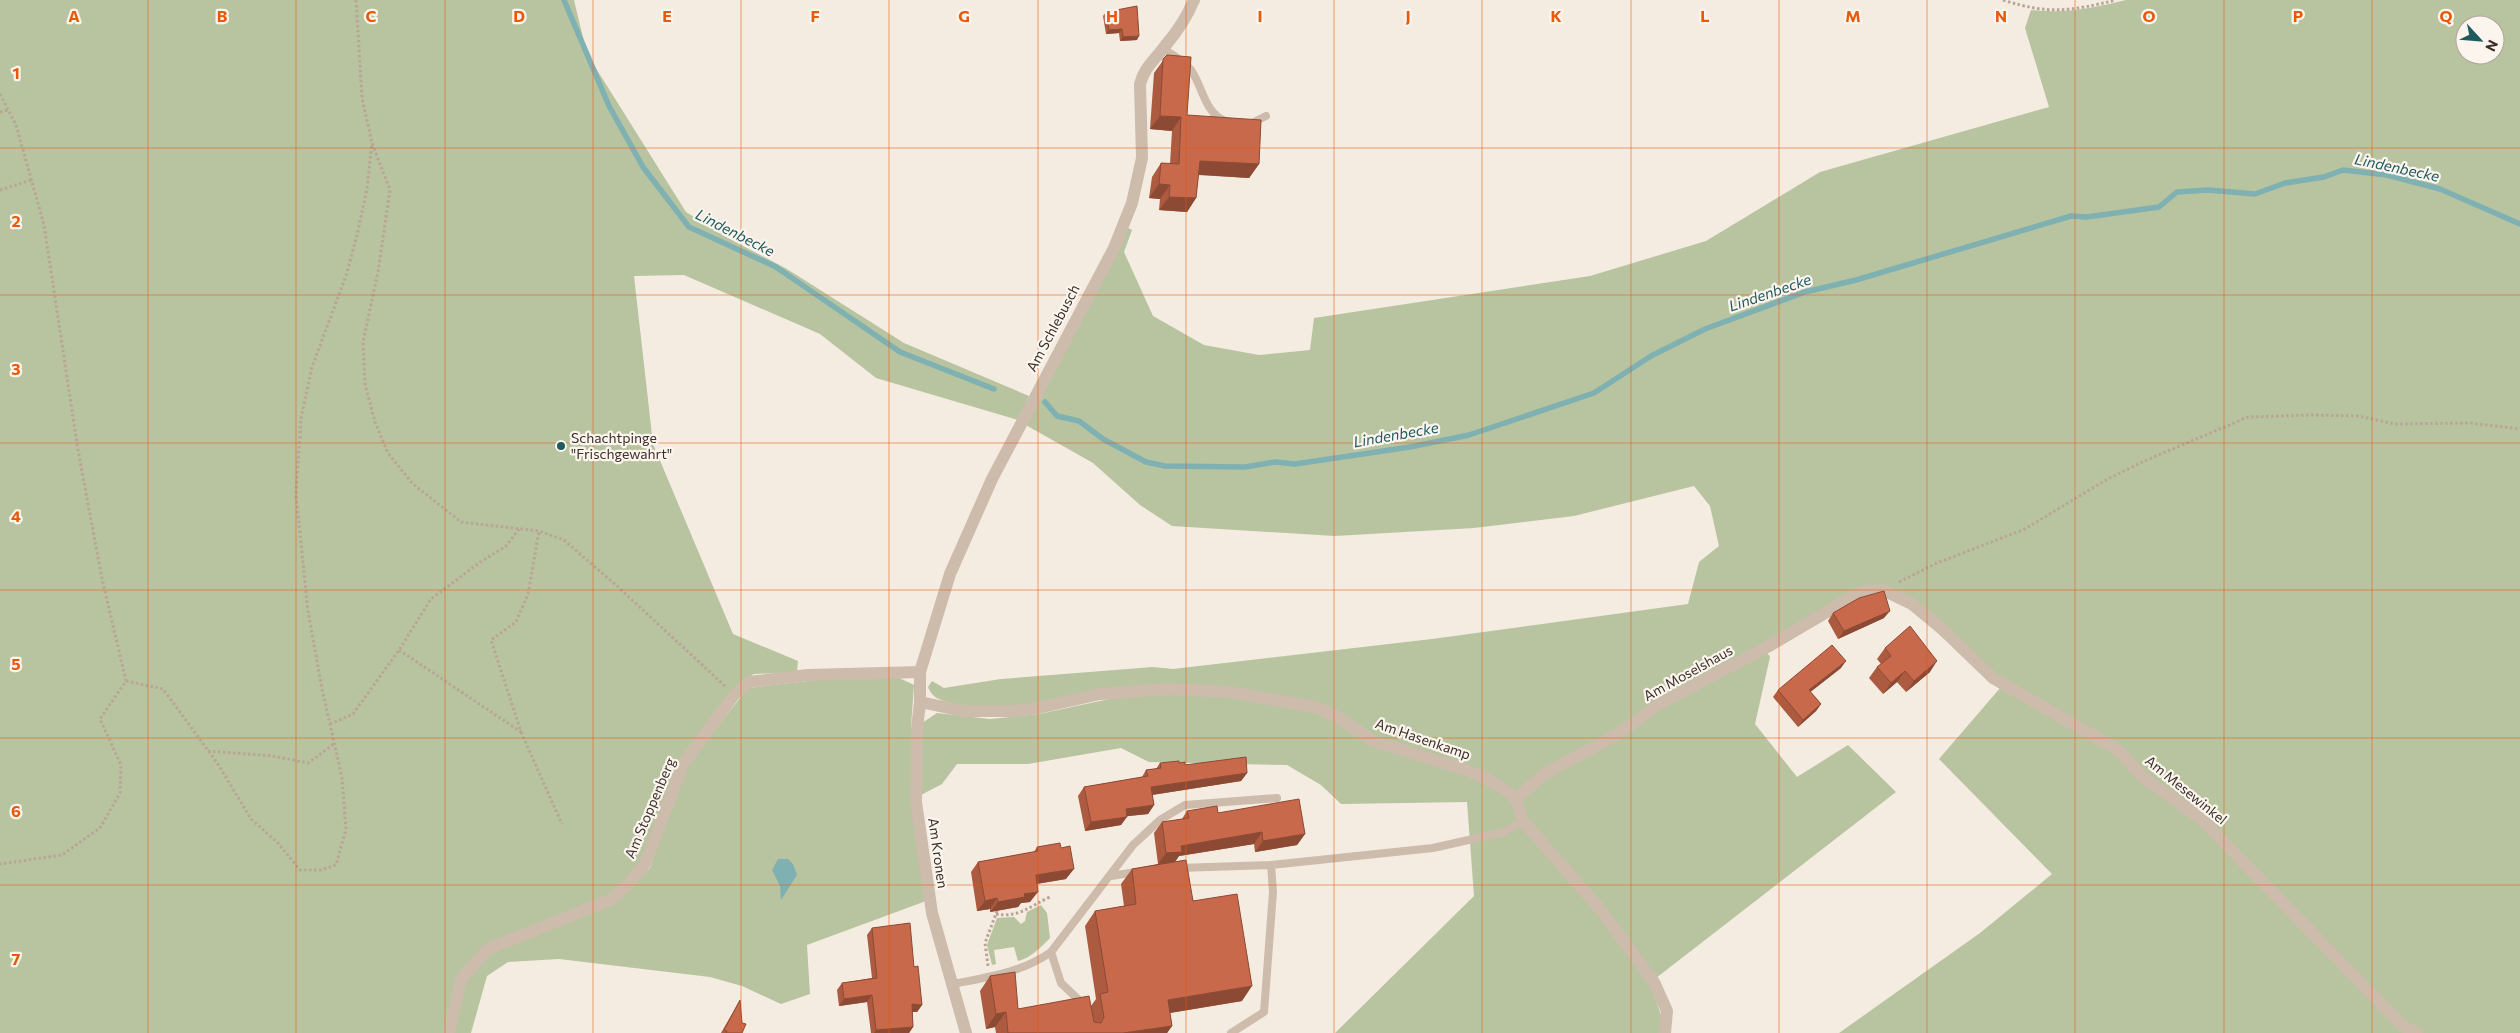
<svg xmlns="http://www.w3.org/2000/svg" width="2520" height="1033" font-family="Commissioner,sans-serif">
<rect width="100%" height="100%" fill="#f4ebe1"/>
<path fill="#b8c4a0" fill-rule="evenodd" d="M0,0H574L587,54L686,212L728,238L787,269L904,343L1029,396L1018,420L876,378L820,334L684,275L634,276L653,444L733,634L798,661L797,672L754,674L739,683L681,759L642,864L610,896L559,916L461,970L446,1033H0Z
M2126,0H2520V1033H1839L1980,933L2052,874L1939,759L2001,687L1885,588L1763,646L1770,657L1755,724L1797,777L1848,745L1896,792L1656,978L1597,909L1651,986L1662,1018L1660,1033H1335L1474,896L1467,802L1341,804L1321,785L1287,765L1149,762L1121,748L1028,764H957L942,784L921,795L922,723L937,713L990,719L1039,714L1114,698C1070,702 980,715 941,700C934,697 931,694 928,687L932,681L944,688L1001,679L1153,667L1173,669L1432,639L1688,604L1699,562L1719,546L1710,506L1694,486L1574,516L1474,528L1335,536L1172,526L1140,505L1093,463L1024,424L1128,228L1132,230L1124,252L1153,316L1204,345L1259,355L1310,350L1314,318L1590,276L1706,241L1820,172L2049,107L2025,28L2031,10C2065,14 2093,8 2126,0ZM2465,25H2495V55H2465Z
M897,677L914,685L911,727L912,782L926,901L807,945L810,994L781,1004L742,986L710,977L559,959L508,962L487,976L471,1033H454L465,978L490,951L613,903L650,868L686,766L748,688L834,678Z
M1041,905L1047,913L1050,938C1041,947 1031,958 1018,961L1014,947L994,950L996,964L992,965L987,945L997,918L1014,917L1021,924L1025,921L1027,912Z"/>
<path fill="#7fb0b2" d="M778,859H788L793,864L797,875L781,900L780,886L772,870Z"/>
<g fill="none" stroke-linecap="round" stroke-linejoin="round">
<path stroke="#7fb0b2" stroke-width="5.5" d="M564,0L609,106L643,167L689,227L776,267L900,352L994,389
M1045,402L1057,416L1079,421L1103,439L1146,462L1165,466L1245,467L1275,462L1295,464L1410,447L1469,435L1594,393L1651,356L1705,329L1805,292L1856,280L2071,216L2087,217L2159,207L2177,192L2208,190L2255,194L2285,183L2324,177L2343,170L2387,175L2440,189L2520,224"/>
<path stroke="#b9a596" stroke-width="3" stroke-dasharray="2.5 2.5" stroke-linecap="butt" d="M356,0L362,98L372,143L390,190L378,272L363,342L365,384L375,422L388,453L412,483L461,522L539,531L564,540L617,586L725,686
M2003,0C2049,15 2071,11 2116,0
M0,94L16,125L44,225L78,450L102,579L126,681L100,719L121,765L120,793L100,828L62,855L0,864
M0,112L8,110
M0,190L31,180
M1899,582L1937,563L2025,529L2104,481L2142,462L2248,417L2312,415L2358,416L2395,424L2470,423L2520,429
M399,650L521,732L491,640L516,622L528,594L539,531
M126,681L163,689L218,764L251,819L278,843L300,870H321L336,865L346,829L342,778L321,684L308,611L296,495L301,418L312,367L347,273L358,231L367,188L372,143
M330,724L353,714L399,650L431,599L479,563L506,546L519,529
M521,732L562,824
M208,751L273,756L308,763L334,744
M996,914C1019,918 1030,906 1050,897
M988,966L985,943L997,911"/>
<path stroke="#cdbbac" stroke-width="8" d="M1163,49C1173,55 1184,61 1191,70C1203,87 1204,112 1225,121
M1250,124L1266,116
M1271,865L1433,848L1504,832L1523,821
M1178,868L1271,865L1273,892L1264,1012L1231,1033
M1111,876L1136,872
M1051,952L1133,845L1160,820L1185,805L1277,798
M953,984C988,977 1021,973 1051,952L1061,983L1083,1004"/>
<path stroke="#cdbbac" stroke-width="12" d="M920,702L963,711H1014L1038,708L1100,694L1167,689L1229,692L1315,707L1336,716L1373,741L1467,770L1485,778L1504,789L1516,799L1523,821L1600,909L1654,982L1667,1011L1665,1033
M1516,799L1544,774L1618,734L1659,704L1769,646L1857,594L1864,591L1883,590L1912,604L1940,627L1993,678L2118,750L2144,778L2199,817L2403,1026L2417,1033
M449,1033L461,979L488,949L612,899L631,881L645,864L683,764L734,695L749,682L808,675L920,672
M966,1033L932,913L916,802L917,729L920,702V672L950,574L992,479L1114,248L1132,203L1142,158L1140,84C1145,66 1155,60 1165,46C1177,32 1187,17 1194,0"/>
</g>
<path fill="#ac5a40" d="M1106,12L1137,40L1120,41L1119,33L1106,34L1103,16Z
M1167,55L1187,115L1259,164L1249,178L1198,175L1196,198L1187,212L1159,210L1160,199L1149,198L1152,177L1161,163L1170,164L1172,131L1150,129L1154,73Z
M1833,613L1884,618L1838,639L1828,621Z
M1885,648L1930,672L1906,692L1897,682L1883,694L1869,678L1877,667L1881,664L1877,659Z
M1841,668L1810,692L1821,704L1816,711L1798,727L1773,697L1778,690Z
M1160,763H1179L1185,765L1247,773L1241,781L1152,795L1154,805L1148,814L1127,816L1121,825L1085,831L1078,796L1084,787L1142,777L1146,770L1156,769Z
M1187,811L1218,813L1305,834L1297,845L1255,852L1254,844L1179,856L1175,862L1242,1001L1170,1013L1172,1026L1167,1033H996L995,1027L986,1029L980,991L990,976L1018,1009L1091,1006L1096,999L1085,926L1095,911L1124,906L1121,884L1132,869L1158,864L1154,833L1162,822L1182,819Z
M1037,847L1061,848L1066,879L1037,884L1030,902L1021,903L1018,907L990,912V909L977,911L971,872L978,862L1034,852Z
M872,928L914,967L922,1005L917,1012H912L913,1027L909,1033H871L867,1002L839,1006L837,990L842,983L872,978L867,935Z
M740,1000L742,1033H721L736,1007Z"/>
<path fill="#8c4a34" d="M1122,29L1119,33L1106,34L1109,30Z
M1139,36L1137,40L1120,41L1123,37Z
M1160,116L1181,117L1172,131L1150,129Z
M1200,161L1259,164L1249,178L1190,174Z
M1159,184L1170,185L1160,199L1149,198Z
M1169,197L1196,198L1187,212L1159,210Z
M1890,611L1884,618L1838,639L1844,631Z
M1846,661L1841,668L1804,697L1809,690Z
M1937,661L1930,672L1906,692L1914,681Z
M1905,671L1897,682L1883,694L1891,683Z
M1821,704L1816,711L1798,727L1803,720Z
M1247,773L1241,781L1145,796L1151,787Z
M1154,805L1148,814L1120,817L1126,809Z
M1127,817L1121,825L1085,831L1091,822Z
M1262,832L1254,844L1179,856L1174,863L1158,864L1166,853L1181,846Z
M1305,834L1297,845L1255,852L1263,841Z
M1074,869L1066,879L1029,885L1036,875Z
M1038,892L1030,902L1021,903L1018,907L990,912L998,902L1024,894Z
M997,898L990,909L977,911L985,901Z
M1252,986L1242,1001L1157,1015L1168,1000Z
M872,995L867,1002L839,1006L844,999Z
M912,1004L922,1005L917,1012L907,1011Z
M1006,1012L995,1027L986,1029L996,1014Z
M1172,1026L1167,1033H1123Z
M913,1027L909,1033H874L876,1030Z"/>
<path fill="#c8694b" stroke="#8c4a34" d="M1137,6L1139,36L1123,37L1122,29L1109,30L1106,12Z
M1167,55L1191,57L1187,115L1261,120L1259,164L1200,161L1196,198L1169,197L1170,185L1159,184L1161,163L1179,164L1181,117L1160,116L1163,59Z
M1884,591L1890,611L1844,631L1833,613L1859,598Z
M1910,626L1937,661L1914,681L1905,671L1891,683L1877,667L1891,656L1885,648Z
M1832,645L1846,661L1809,690L1821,704L1803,720L1778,690Z
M1246,757L1247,773L1151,787L1154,805L1126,809L1127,817L1091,822L1084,787L1148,776L1146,770L1161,768L1160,763L1179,761V763L1185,762V765Z
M1299,799L1305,834L1263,841L1262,832L1181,846L1182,852L1166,853L1162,822L1189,818L1187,811L1217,806L1218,813Z
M1060,843L1061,848L1070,846L1074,869L1036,875L1038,892L1024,894L1025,897L998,902L997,898L985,901L978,862L1038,851L1037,847Z
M1186,860L1193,901L1237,894L1252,986L1168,1000L1172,1026L1123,1033H1008L1006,1012L996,1014L990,976L1015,972L1018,1009L1089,996L1094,1022L1101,1023L1104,1017L1100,994L1108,992L1095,911L1136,904L1132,869Z
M910,923L914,967L918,966L922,1005L912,1004L913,1027L876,1030L872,995L844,999L842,983L877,978L872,928Z
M740,1000L742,1023L746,1024L742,1033H726L727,1031L724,1030Z"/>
<path fill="none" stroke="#e8590c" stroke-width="1" stroke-opacity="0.55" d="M148,0V1033M296,0V1033M445,0V1033M593,0V1033M741,0V1033M889,0V1033M1038,0V1033M1186,0V1033M1334,0V1033M1482,0V1033M1631,0V1033M1779,0V1033M1927,0V1033M2075,0V1033M2224,0V1033M2372,0V1033M0,148H2520M0,295H2520M0,443H2520M0,590H2520M0,738H2520M0,885H2520"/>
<circle fill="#1f5a5e" stroke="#fbf5ee" stroke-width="2" cx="561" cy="446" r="5"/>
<g text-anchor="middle" stroke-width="4.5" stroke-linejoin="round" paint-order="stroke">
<g font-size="14" fill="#3b302b" stroke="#fbf5ee">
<text transform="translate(1053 328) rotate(-62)" y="5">Am Schlebusch</text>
<text transform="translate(1688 673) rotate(-29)" y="5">Am Moselshaus</text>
<text transform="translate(1423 739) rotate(19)" y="5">Am Hasenkamp</text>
<text transform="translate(2186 790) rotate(39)" y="5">Am Mesewinkel</text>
<text transform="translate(650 808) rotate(-67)" y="5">Am Stoppenberg</text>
<text transform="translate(938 853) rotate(82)" y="5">Am Kronen</text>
</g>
<g font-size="14" fill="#3b302b" stroke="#fbf5ee" text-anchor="start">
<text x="571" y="443">Schachtpinge<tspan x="571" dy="16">"Frischgewahrt"</tspan></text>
</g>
<g font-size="15" font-style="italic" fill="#1f5a5e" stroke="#fbf5ee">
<text transform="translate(2397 168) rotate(12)" y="5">Lindenbecke</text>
<text transform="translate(735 233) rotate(27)" y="5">Lindenbecke</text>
<text transform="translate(1770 293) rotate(-19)" y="5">Lindenbecke</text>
<text transform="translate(1396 435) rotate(-10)" y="5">Lindenbecke</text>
</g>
</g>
<g font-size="16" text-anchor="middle" font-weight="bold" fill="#e8590c" stroke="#fbf5ee" stroke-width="4.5" stroke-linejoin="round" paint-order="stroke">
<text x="74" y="22">A</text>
<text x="222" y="22">B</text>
<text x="371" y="22">C</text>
<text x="519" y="22">D</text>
<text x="667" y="22">E</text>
<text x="815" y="22">F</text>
<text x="964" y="22">G</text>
<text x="1112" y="22">H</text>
<text x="1260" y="22">I</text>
<text x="1408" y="22">J</text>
<text x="1556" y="22">K</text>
<text x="1705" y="22">L</text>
<text x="1853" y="22">M</text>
<text x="2001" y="22">N</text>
<text x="2149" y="22">O</text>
<text x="2298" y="22">P</text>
<text x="2446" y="22">Q</text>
<text x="16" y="79">1</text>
<text x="16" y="227">2</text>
<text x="16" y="375">3</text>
<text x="16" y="522">4</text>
<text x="16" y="670">5</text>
<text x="16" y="817">6</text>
<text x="16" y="965">7</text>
</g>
<g transform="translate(2480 40) rotate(116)"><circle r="24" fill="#fbf5ee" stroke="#aea6a0"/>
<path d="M0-4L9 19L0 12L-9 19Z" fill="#1f5a5e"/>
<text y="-8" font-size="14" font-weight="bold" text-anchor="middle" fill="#3b302b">N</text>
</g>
</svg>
